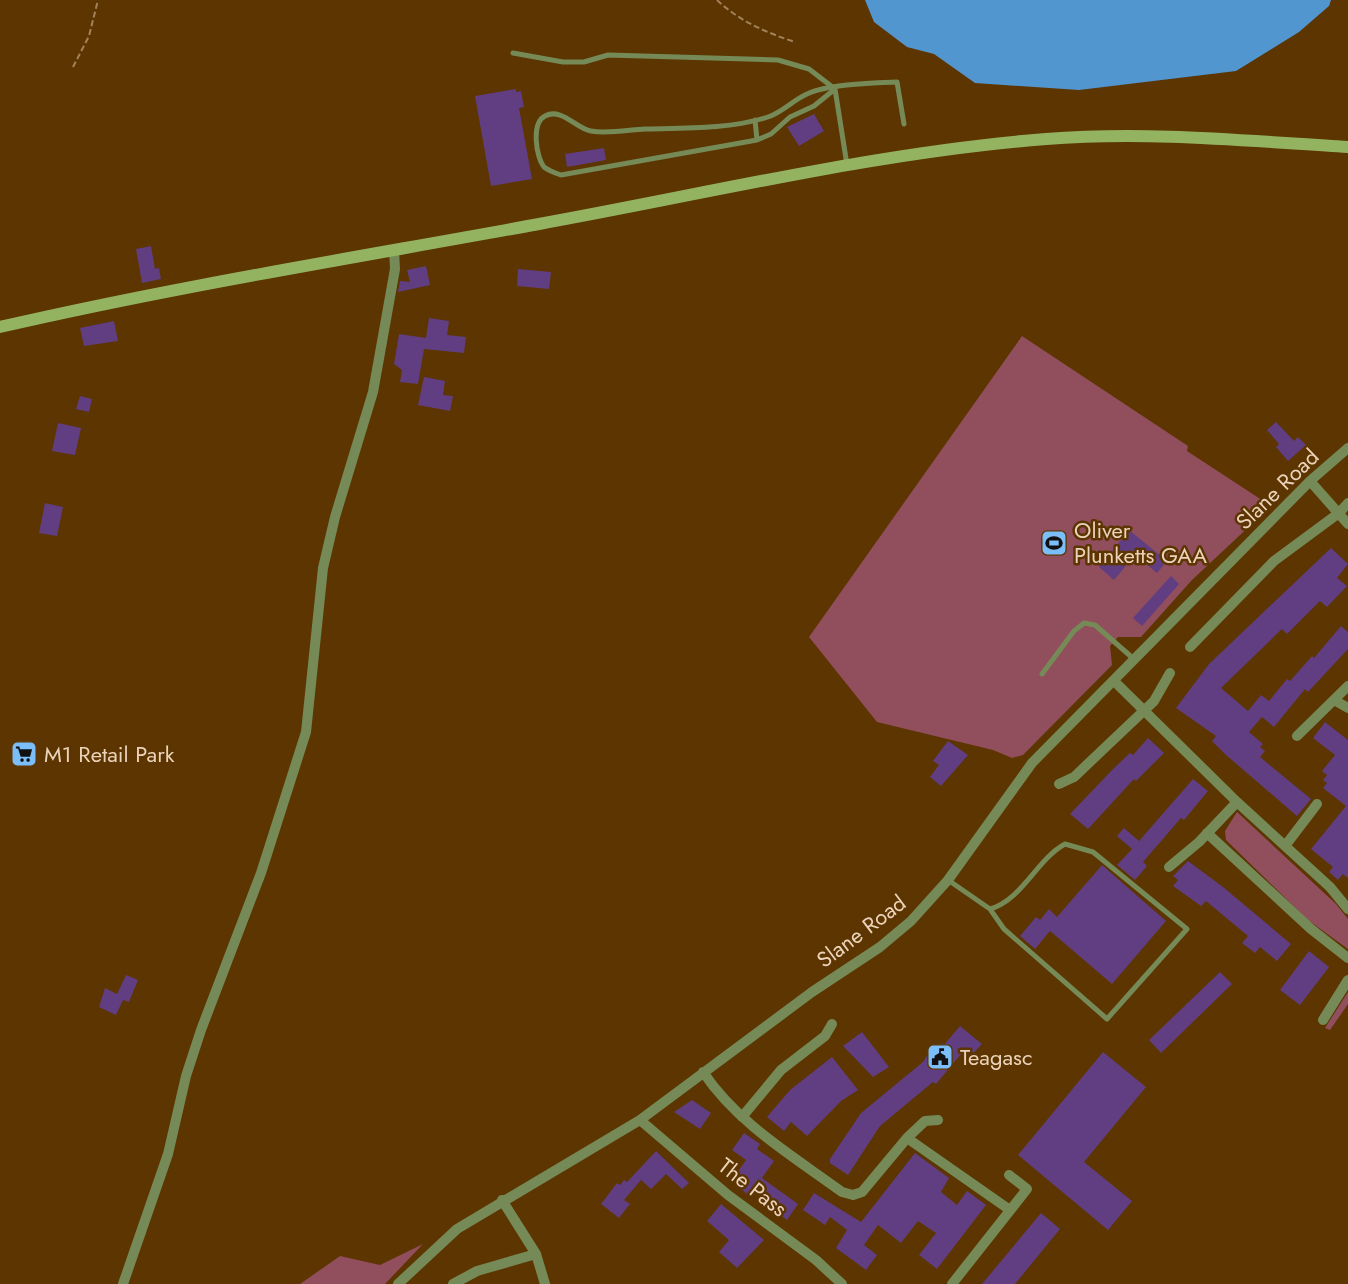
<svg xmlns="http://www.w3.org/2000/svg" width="1348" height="1284" font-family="Jost,sans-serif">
<rect width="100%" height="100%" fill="#5c3500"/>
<path fill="#914e5d" d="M1022,336L1188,446L1187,451L1271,506L1192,580L1141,637H1118L1110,646L1112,665L1023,755L1012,758L993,750L877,722L809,637Z
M1237,812L1336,904L1348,919V949L1308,920L1226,840L1225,831Z
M1348,992V1004L1330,1030L1325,1028Z
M423,1244L385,1284H300L340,1256L380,1265Z"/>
<path fill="#5296d0" d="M865,0H1331L1329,6L1299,32L1236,71L1079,90L975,83L934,54L907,47L874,22Z"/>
<path fill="#613e81" d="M516,89V92L521,91L524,107L519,108L532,179L491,186L475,96Z
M814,114L824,131L799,146L787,127Z
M604,148L606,160L567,167L565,154Z
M151,246L155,269L159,268L161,279L142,283L136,249Z
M426,266L430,285L398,292L400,281L410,282L407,270Z
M518,269L551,272L549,289L517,286Z
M429,318L449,321L447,335L466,337L464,353L424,349L418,384L400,382L402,370L394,364L399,334L426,338Z
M114,321L118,341L84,346L80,328Z
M424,377L445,381L443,395L453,396L450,411L418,405Z
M80,396L92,399L89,412L76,409Z
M1276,422L1294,441L1298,437L1306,445L1288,461L1276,447L1279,444L1267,430Z
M58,423L81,428L75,455L52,451Z
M45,503L63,507L57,536L39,533Z
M1129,530L1167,561L1157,573L1135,555L1114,580L1099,567Z
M1331,548L1348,564L1337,578L1347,586L1327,607L1320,601L1287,634L1282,629L1221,688L1248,711L1261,695L1269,701L1287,679L1290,681L1312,656L1314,658L1341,626L1348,632V649L1308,692L1305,689L1274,727L1262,717L1249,732L1263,744L1260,747L1265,751L1260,757L1311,799L1297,816L1226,755L1212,741L1216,736L1176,708L1209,664Z
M1171,576L1179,584L1142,626L1133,618Z
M1325,722L1348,740V878L1343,874L1338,880L1329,872L1333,867L1311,849L1346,806L1323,788L1327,783L1323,780L1327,775L1322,771L1335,755L1313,738Z
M1148,738L1164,753L1136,781L1134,779L1088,829L1070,814L1114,768L1130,753L1133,755Z
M948,741L968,755L941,786L930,777L939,765L933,761Z
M1193,779L1208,791L1184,820L1181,818L1143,862L1147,866L1135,880L1117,865L1132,849L1117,836L1124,828L1139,841Z
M1188,861L1223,887L1291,944L1277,961L1260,947L1255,953L1242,943L1248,936L1206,901L1201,906L1173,886L1178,880L1173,876Z
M1102,865L1166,921L1112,984L1050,931L1035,949L1020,936L1036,917L1040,920L1049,909L1057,917Z
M1309,951L1329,967L1300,1005L1280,990Z
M1220,972L1232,984L1161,1053L1149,1040Z
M126,975L138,980L129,1002L123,1000L116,1015L99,1007L105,988L117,994Z
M960,1026L982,1044L968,1059L961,1054L936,1084L933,1082L880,1126L848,1175L830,1163V1159L861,1113L923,1062L930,1051L933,1054L942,1043L944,1045Z
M862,1032L889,1067L873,1077L843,1046Z
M1103,1052L1146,1087L1084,1162L1132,1201L1108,1230L1018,1155Z
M832,1057L858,1090L841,1101L807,1136L791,1122L784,1131L767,1117L790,1090Z
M692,1100L711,1113L700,1129L674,1112Z
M744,1133L760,1144L757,1149L774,1161L762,1178L798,1204L787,1220L774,1210L776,1207L755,1192L751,1197L741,1189L745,1184L734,1177L746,1160L732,1150Z
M656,1151L689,1183L682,1189L666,1174L651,1189L641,1180L624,1200L630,1204L619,1218L601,1204L617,1183L620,1185L624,1180L627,1182Z
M915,1153L949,1178L941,1192L957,1205L967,1191L986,1205L937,1269L919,1255L936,1233L918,1221L901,1243L878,1225L864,1245L877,1255L866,1270L836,1248L847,1230L830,1217L825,1225L803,1210L814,1193L861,1222Z
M721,1204L764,1240L737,1268L719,1252L729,1240L707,1221Z
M1041,1213L1060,1229L1015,1284H982Z"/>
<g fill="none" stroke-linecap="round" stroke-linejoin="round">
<path stroke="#a2825b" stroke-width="2" stroke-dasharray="6 3" stroke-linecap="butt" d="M717,0C739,21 767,33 795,42
M73,67L89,36L98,0"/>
<path stroke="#758a57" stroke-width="5" d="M513,53L563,62H584L608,55L778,60L809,69L835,89L847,165
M835,89L814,106L790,117L771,134L757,140L561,175C555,173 549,171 544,167C536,157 531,123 545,116C562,107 576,129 591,131C607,134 628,130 645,129C683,128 732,129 768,117C783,112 793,100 807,94C828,84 873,83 897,82L904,124
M755,120L757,140
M1042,674L1074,631L1084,623L1095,625L1135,660
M948,880L990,909L1004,929L1107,1019L1187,929L1093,852L1065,844C1036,860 1023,899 990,909"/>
<path stroke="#758a57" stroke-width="10" d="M1310,481L1348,524
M1190,647L1274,561L1339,513L1348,503
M1114,681L1237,802L1330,887L1348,909
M1334,700L1348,708
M1297,736L1348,686
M1059,784L1074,777L1154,701L1170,673
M1207,833L1311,929L1348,958
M1285,846L1317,804
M1169,867L1199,842L1237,802
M1323,1020L1348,980
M703,1072C738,1124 793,1156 842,1192L853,1195L862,1192L907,1138L925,1121L938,1120
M742,1117L781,1070L825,1036L832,1024
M640,1120L728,1195L816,1260L842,1284
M907,1138L1010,1210
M502,1200L536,1254L545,1284
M123,1284L168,1154L186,1076L201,1030L261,873L306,732L323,568L335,517L373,392L395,269L394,250
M398,1284L457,1229L640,1120L812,992L880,947L911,921L948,880L1032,763L1310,481L1348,448
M453,1284L477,1271L536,1254
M952,1284L1027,1189L1009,1175"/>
<path stroke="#93b360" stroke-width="12" d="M0,327C178,286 359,257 539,224C706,194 877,152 1046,139C1147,131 1248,141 1348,147"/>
</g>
<defs>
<g id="stadium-square" transform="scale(1.35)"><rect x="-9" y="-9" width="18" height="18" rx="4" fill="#7cbef9" stroke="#5c3500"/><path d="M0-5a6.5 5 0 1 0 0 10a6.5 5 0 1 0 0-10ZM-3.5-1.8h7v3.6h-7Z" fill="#111"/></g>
<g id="supermarket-square" transform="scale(1.35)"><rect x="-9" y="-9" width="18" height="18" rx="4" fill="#7cbef9" stroke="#5c3500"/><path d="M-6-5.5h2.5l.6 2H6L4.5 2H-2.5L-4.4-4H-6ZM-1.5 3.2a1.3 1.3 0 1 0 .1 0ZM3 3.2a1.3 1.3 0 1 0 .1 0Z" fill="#111"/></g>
<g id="civic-square" transform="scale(1.35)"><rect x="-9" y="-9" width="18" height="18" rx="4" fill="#7cbef9" stroke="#5c3500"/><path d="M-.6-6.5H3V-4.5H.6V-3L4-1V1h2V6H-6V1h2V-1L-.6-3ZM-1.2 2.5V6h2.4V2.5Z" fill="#111"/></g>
</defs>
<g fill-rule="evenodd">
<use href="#stadium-square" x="1054" y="543"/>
<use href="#supermarket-square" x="24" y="754"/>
<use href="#civic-square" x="940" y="1057"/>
</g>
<g text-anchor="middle" stroke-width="5" stroke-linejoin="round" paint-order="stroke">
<g font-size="22" fill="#ebd3bb" stroke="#5c3500">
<text transform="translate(1277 489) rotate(-44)" y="8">Slane Road</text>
<text transform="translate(861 931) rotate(-37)" y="8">Slane Road</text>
<text transform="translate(753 1187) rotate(38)" y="8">The Pass</text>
</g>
<g font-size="22" fill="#ebd3bb" stroke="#5c3500" text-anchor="start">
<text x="1074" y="538">Oliver<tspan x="1074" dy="25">Plunketts GAA</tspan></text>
<text x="44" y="762">M1 Retail Park</text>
<text x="960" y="1065">Teagasc</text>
</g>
</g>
</svg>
